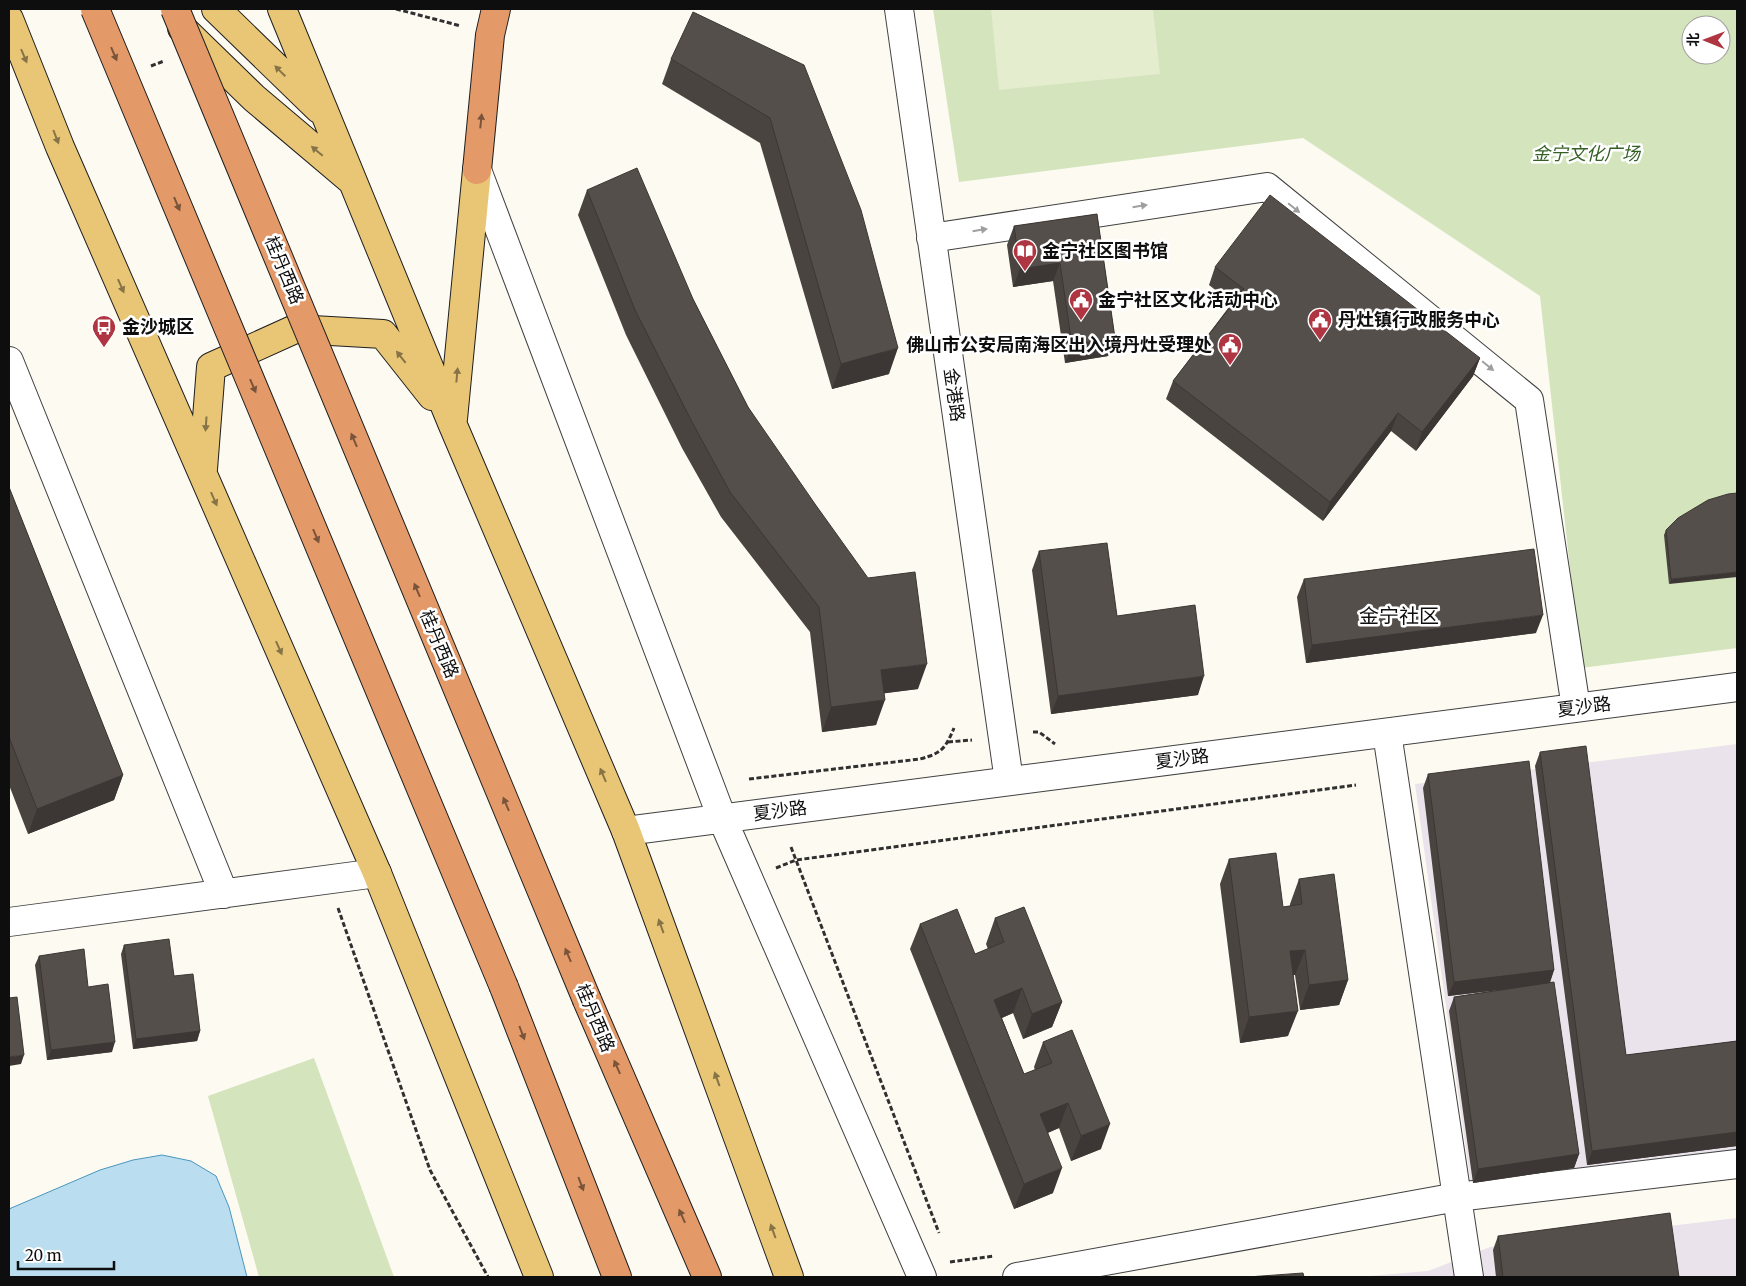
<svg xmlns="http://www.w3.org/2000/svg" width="1746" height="1286" font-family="Merriweather,'Noto Sans SC',serif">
<rect width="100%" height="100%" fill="#fdfaf1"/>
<path fill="#eae3eb" d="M1737,744V1149L1471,1186L1415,784Z
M1737,1218V1277H1358L1428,1271L1490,1247Z"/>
<path fill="#d4e4bd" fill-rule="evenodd" d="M933,9H1737V648L1581,668L1540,296L1303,138L959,182ZM1691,25H1721V55H1691Z
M314,1058L394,1277H259L208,1096Z"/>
<path fill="#e4edce" d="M991,9H1153L1160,74L999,90Z"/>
<path fill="#badeef" stroke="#4a96be" d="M162,1155L191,1161L216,1176L229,1207L247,1277H9V1209L100,1170L133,1160Z"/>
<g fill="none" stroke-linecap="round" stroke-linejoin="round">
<g stroke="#414141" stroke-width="30">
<path id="minor" d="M899,9L1009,781
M477,170L722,818L922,1277
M931,238L1267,187L1529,400L1576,708
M9,361L224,894
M1387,733L1469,1277
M626,831L1737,687
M9,922L377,873
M1017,1277L1457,1197L1737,1164"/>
</g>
<g stroke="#1f1f1f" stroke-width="30">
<path id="major" d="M216,9L319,109
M282,9L452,423L626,831L789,1277
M9,19L60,147L377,873L539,1277
M182,28L254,98L351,180
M453,419L477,170
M203,469L211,367L295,329L383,334L432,396"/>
</g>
<g stroke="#1f1f1f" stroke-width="30">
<path id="highway" d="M477,170L490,35L496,9
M504,987L617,1277
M587,1000L707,1277"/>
</g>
<path stroke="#303030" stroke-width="3" stroke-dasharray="5 2.5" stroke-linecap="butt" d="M396,9L461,26
M151,66L164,61
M1033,732H1039L1055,744
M948,742L972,740
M749,779L920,759C942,753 945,749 954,728
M791,847L939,1233
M776,868L796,860L1356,785
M338,908L430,1170L488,1277
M950,1262L994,1256"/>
<use href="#minor" stroke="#fff" stroke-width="28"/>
<use href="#major" stroke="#e9c675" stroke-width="28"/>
<use href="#highway" stroke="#e49a68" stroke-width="28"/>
<g stroke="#1f1f1f" stroke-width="30" stroke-linecap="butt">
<path id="highway-bridge" d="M95,9L504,987
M175,9L587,1000"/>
</g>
<use href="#highway-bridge" stroke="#e49a68" stroke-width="28"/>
</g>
<path fill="#494440" d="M671,59L804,65L889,374L832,389L760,143L662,84Z
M587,190L693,299L748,407L918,689L884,693L876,725L822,732L810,632L721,517L682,448L626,335L578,215Z
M1097,214L1115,338L1108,356L1065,363L1053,281L1013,287L1007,245L1014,226Z
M1215,267L1480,358L1473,376L1416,451L1391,431L1323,521L1166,399L1173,381L1232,303L1209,285Z
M9,487L123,775L114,800L28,834L9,785Z
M1708,500L1669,584L1664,535L1666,530Z
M1039,551L1117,616L1198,695L1051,714L1032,570Z
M1304,579L1536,633L1306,663L1297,597Z
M1540,752L1626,1055L1737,1041V1146L1587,1165L1535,766Z
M1428,774L1554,970L1550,983L1579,1154L1574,1168L1473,1183L1449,1011L1454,997L1499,990L1448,996L1423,788Z
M1229,859L1283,907L1290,906V904L1299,879L1348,980L1339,1005L1300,1010L1295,975H1293L1288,1036L1240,1043L1220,884Z
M995,918L1062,1002L1052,1027L1023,1039L1013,1013L1002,1018L1024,1074L1035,1070L1034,1067L1043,1042L1101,1149L1071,1161L1059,1128L1048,1133L1053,1193L1014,1209L910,949L920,924L975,954L988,949L986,944Z
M124,945L174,976L200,1031L197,1041L133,1049L121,954Z
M39,956L88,987L112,1052L47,1060L35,965Z
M1498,1236L1679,1277H1496L1493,1250Z"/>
<path fill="#3c3734" d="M1060,263L1053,281L1013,287L1020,269Z
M1115,338L1108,356L1065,363L1072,345Z
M898,348L889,374L832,389L841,364Z
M1480,358L1473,376L1416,451L1422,432Z
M1398,413L1391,431L1323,521L1330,502Z
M1737,572V577L1669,584L1671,579Z
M1543,615L1536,633L1306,663L1312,645Z
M927,664L918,689L872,695L881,670Z
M1204,676L1198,695L1051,714L1058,696Z
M885,700L876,725L822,732L831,707Z
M123,775L114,800L28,834L37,809Z
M1305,950L1295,975L1280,977L1290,951Z
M1554,970L1549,984L1448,996L1454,982Z
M1348,980L1339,1005L1300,1010L1309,985Z
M1022,988L1013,1013L985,1025L994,1000Z
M1062,1002L1052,1027L1023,1039L1032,1014Z
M1298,1011L1288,1036L1240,1043L1249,1017Z
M200,1031L197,1041L133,1049L136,1039Z
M115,1042L112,1052L47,1060L51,1050Z
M24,1055L21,1064L9,1066V1057Z
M1068,1103L1059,1128L1031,1139L1040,1114Z
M1110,1124L1101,1149L1071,1161L1081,1136Z
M1737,1132V1146L1587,1165L1592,1151Z
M1579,1154L1574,1168L1473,1183L1478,1169Z
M1062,1168L1053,1193L1014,1209L1024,1184Z"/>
<path fill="#554f4b" stroke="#3c3734" d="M693,12L804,65L861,210L898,348L841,364L770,118L671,59Z
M637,168L693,299L748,407L815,504L868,578L915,572L927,664L881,670L885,700L831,707L819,607L730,492L692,422L635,310L587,190Z
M1270,195L1480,358L1422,432L1398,413L1330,502L1173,381L1244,289L1215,267Z
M1097,214L1115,338L1072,345L1060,263L1020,269L1014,226Z
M9,487L123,775L37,809L9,737Z
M1737,493V572L1671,579L1666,530L1678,518L1708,500L1728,494Z
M1107,543L1117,616L1195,605L1204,676L1058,696L1039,551Z
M1534,549L1543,615L1312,645L1304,579Z
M1586,746L1626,1055L1737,1041V1132L1592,1151L1540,752Z
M1529,761L1554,970L1454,982L1428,774Z
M1276,853L1283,907L1302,904L1299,879L1334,874L1348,980L1309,985L1305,950L1290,951L1298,1011L1249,1017L1229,859Z
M1024,907L1062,1002L1032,1014L1022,988L994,1000L1024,1074L1052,1063L1043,1042L1072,1030L1110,1124L1081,1136L1068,1103L1040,1114L1062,1168L1024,1184L920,924L957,909L975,954L1004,942L995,918Z
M169,939L174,976L193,974L200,1031L136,1039L124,945Z
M84,949L88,987L108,984L115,1042L51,1050L39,956Z
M1554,982L1579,1154L1478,1169L1454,997Z
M17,997L24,1055L9,1057V998Z
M1670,1213L1679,1277H1503L1498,1236Z
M1303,1273L1304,1277H1248Z"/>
<defs><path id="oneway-solid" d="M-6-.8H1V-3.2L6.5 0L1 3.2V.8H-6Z" transform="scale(1.25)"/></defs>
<g fill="#79543b">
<use href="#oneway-solid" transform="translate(114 54) rotate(67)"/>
<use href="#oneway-solid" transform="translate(481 121) rotate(-84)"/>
<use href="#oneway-solid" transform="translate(177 204) rotate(67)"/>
<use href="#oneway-solid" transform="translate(253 386) rotate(67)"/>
<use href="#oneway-solid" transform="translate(354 440) rotate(-113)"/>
<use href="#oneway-solid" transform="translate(316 536) rotate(67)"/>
<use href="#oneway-solid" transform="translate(417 590) rotate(-113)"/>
<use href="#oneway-solid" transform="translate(506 804) rotate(-113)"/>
<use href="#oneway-solid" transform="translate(568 955) rotate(-113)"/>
<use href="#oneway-solid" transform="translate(522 1033) rotate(69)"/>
<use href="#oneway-solid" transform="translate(617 1067) rotate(-114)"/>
<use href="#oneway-solid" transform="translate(581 1184) rotate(69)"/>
<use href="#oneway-solid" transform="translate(682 1216) rotate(-114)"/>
</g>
<g fill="#867347">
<use href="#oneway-solid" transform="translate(24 56) rotate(67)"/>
<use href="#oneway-solid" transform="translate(280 71) rotate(-135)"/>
<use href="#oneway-solid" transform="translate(56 137) rotate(69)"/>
<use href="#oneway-solid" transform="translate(317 151) rotate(-140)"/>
<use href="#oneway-solid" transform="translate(121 286) rotate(66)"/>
<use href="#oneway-solid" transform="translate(401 357) rotate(-128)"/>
<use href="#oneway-solid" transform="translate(457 375) rotate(-85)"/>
<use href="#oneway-solid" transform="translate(206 424) rotate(94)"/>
<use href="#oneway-solid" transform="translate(214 499) rotate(66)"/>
<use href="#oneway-solid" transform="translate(279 648) rotate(66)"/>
<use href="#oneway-solid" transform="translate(603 775) rotate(-113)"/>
<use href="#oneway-solid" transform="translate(661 926) rotate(-110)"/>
<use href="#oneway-solid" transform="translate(717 1079) rotate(-110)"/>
<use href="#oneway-solid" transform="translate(773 1231) rotate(-110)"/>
</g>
<g fill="#9f9f9f">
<use href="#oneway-solid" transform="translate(1140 206) rotate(-9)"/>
<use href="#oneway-solid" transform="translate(1294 208) rotate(39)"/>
<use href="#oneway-solid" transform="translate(980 230) rotate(-9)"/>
<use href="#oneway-solid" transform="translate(1488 366) rotate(39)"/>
</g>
<defs>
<g id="library-pin" transform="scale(1.25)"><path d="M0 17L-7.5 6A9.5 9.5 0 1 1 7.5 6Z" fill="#af3542" stroke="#fff"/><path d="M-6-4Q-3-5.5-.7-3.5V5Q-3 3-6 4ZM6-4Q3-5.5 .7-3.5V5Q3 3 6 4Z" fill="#fff"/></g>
<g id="civic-pin" transform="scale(1.25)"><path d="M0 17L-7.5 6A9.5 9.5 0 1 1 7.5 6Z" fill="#af3542" stroke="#fff"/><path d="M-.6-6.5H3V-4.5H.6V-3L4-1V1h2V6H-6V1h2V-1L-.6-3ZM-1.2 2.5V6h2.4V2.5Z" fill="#fff"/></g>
<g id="bus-pin" transform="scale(1.25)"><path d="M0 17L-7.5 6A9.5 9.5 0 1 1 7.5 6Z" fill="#af3542" stroke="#fff"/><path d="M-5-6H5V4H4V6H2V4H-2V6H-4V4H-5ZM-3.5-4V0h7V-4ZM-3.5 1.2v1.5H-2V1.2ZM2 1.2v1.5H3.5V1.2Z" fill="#fff"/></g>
</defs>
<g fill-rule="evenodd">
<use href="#library-pin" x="1025" y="251"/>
<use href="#civic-pin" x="1081" y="300"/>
<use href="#civic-pin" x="1320" y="320"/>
<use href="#bus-pin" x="104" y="327"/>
<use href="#civic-pin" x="1230" y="345"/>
</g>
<g text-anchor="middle" stroke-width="5" stroke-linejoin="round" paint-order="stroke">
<g font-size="18" font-style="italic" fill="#345f25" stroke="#fff">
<text x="1586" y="160">金宁文化广场</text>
</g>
<g font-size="18" font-weight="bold" fill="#0e0e0e" stroke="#fff" text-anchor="start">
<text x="1042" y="257">金宁社区图书馆</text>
<text x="1098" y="306">金宁社区文化活动中心</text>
<text x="1338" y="326">丹灶镇行政服务中心</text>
<text x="122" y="333">金沙城区</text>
<text x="1212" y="351" text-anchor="end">佛山市公安局南海区出入境丹灶受理处</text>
</g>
<g font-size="18" fill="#0e0e0e" stroke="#fff">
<text transform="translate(284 270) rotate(67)" y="6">桂丹西路</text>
<text transform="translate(954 395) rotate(82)" y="6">金港路</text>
<text transform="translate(439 644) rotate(67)" y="6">桂丹西路</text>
<text transform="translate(1584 707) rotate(-7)" y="6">夏沙路</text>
<text transform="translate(1182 759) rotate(-7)" y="6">夏沙路</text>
<text transform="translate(780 811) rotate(-7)" y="6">夏沙路</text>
<text transform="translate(595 1018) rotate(67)" y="6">桂丹西路</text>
</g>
<g font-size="20" fill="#0e0e0e" stroke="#fff">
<text x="1399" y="623">金宁社区</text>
</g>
</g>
<rect width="1746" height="1286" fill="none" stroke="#0e0e0e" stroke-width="20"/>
<g transform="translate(1706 40) rotate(271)"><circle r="24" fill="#ffffff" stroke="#9f9f9f"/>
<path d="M0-4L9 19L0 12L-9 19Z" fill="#af3542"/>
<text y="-8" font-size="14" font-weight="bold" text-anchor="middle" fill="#0e0e0e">北</text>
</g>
<path d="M18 1261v8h96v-8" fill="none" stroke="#0e0e0e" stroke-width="2.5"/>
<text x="25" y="1261" font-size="15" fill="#0e0e0e" stroke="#ffffff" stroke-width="4" paint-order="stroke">20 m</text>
</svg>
